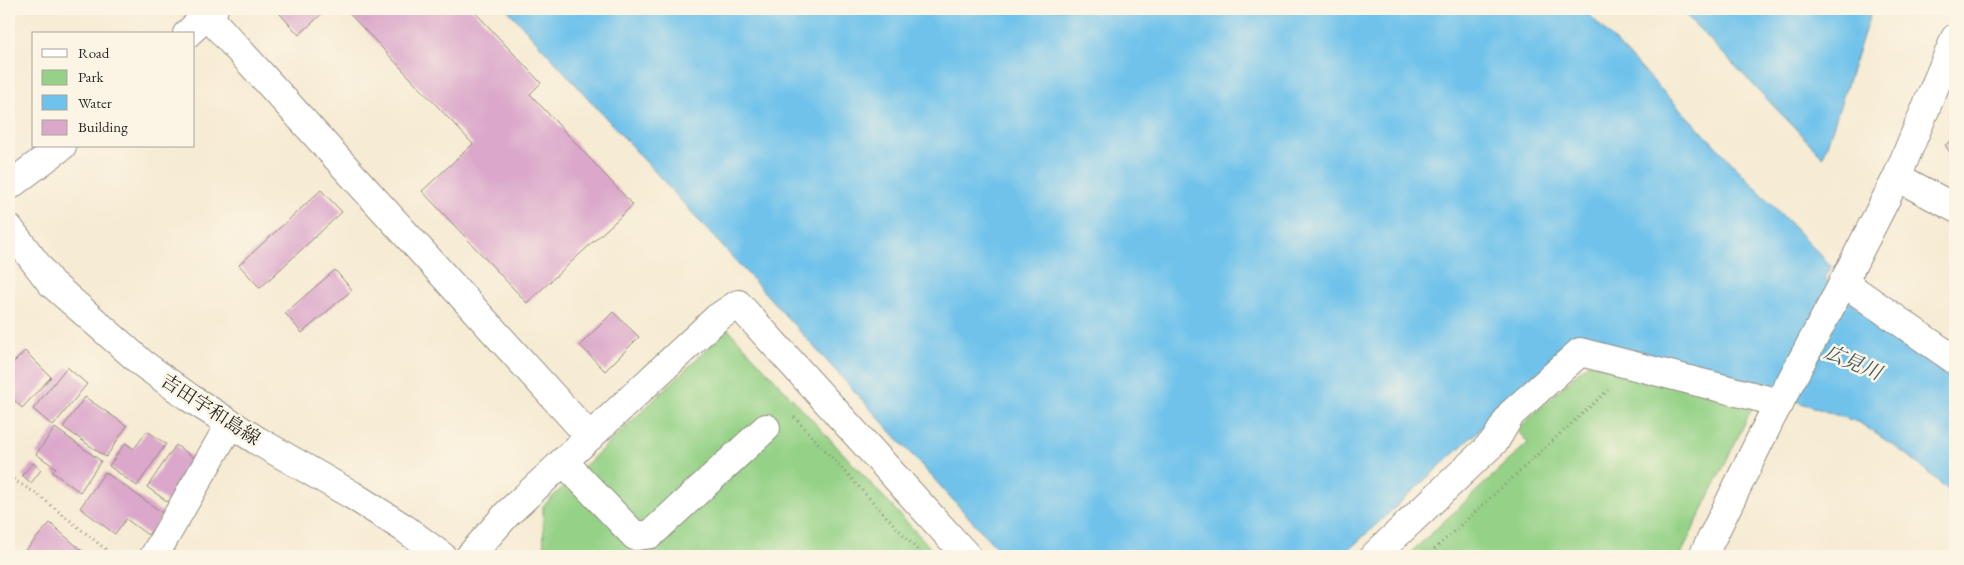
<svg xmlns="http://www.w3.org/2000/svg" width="1964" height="565" font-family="'EB Garamond','Noto Serif JP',serif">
<rect width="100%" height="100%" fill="#fcf5e5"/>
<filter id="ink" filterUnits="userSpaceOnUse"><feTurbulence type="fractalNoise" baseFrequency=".02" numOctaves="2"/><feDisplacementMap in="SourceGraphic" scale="10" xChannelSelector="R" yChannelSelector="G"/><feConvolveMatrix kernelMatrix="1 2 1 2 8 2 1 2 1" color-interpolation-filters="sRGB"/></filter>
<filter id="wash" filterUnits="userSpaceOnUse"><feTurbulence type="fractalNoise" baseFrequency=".0096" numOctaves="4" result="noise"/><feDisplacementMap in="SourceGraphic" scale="20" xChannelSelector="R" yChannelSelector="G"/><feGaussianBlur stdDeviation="1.12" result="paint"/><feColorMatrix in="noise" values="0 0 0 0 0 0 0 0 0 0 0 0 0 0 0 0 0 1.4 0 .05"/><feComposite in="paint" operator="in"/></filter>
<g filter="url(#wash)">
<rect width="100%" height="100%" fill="#f6ebd3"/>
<path fill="#95d287" stroke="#607e59" d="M728,329L938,556H544L543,506Z
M1588,363L1755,402L1680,556H1407L1528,443L1517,430Z"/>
<path fill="#6fc2eb" stroke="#4d768b" d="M507,9H1584L1831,266L1825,278L1874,323L1955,382V496L1909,456L1860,423L1766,391L1576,341L1342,556H1004Z
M1680,9H1872L1823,157Z"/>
<g id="blocks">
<path fill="#dba8cb" d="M281,9H327L299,35L280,14Z
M345,9H472L541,83L530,94L633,205L527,303L422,191L473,144Z
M1955,138V160L1945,145Z
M321,190L342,212L260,288L239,265Z
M335,270L352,290L302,333L285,313Z
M613,312L639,337L605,371L580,345Z
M25,351L51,377L22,408L9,395V367Z
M67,367L87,384L53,426L33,409Z
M85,397L127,426L106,457L63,427Z
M55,428L101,461L80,492L52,472L56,468L36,454Z
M147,431L166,444L137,486L109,466L125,443L134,449Z
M176,445L197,460L168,502L147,487Z
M33,463L41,470L31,483L22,475Z
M105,472L164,514L148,535L126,519L115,534L80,508Z
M50,523L88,556H31L25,551Z"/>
</g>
</g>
<g filter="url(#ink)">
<use href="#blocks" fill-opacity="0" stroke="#908b7f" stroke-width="1"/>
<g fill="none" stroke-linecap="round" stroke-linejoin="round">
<g stroke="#908b7f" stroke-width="30">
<path id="minor" d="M207,15L590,437
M187,34L214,9
M1897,177L1955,208
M9,186L62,146
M1843,282L1955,360
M563,461L635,536L651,534L766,428
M154,556L230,424
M470,556L507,514L717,318L738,304L967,556
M1374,556L1495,441L1511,414L1580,352L1780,403
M1703,556L1770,420L1839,291L1897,177L1955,38"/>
</g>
<g stroke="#908b7f" stroke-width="30">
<path id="major" d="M9,228L51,283L142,363L190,398L258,441L352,495L404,528L442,556"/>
</g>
<path stroke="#908b7f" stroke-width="3" stroke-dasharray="1 4" stroke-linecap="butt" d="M794,417L923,556
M9,477L37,494L114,556
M1427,556L1608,390"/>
<use href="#minor" stroke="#fff" stroke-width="28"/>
<use href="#major" stroke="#fff" stroke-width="28"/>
</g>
</g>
<g text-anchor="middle" stroke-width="5" stroke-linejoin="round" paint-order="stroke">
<g font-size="19" fill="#2b2b2b" stroke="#fcf5e5">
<text transform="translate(211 409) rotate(33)" y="7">吉田宇和島線</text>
</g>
<g font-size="20" font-style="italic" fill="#3f5865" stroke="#fcf5e5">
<text transform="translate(1853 362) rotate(23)" y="7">広見川</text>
</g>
</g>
<rect width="1964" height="565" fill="none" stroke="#fcf5e5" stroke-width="30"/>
<rect x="32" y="32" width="162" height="115" fill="#fcf5e5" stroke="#a8a49b"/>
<rect x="42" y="49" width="25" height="8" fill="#ffffff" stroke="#a8a49b"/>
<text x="78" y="58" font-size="15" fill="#2b2b2b">Road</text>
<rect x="42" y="70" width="25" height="15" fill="#95d287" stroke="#a8a49b"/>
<text x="78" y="82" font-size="15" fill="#2b2b2b">Park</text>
<rect x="42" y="95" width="25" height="15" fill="#6fc2eb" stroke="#a8a49b"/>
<text x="78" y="108" font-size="15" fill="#2b2b2b">Water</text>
<rect x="42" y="120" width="25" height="15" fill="#dba8cb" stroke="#a8a49b"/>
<text x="78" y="132" font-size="15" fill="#2b2b2b">Building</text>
</svg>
